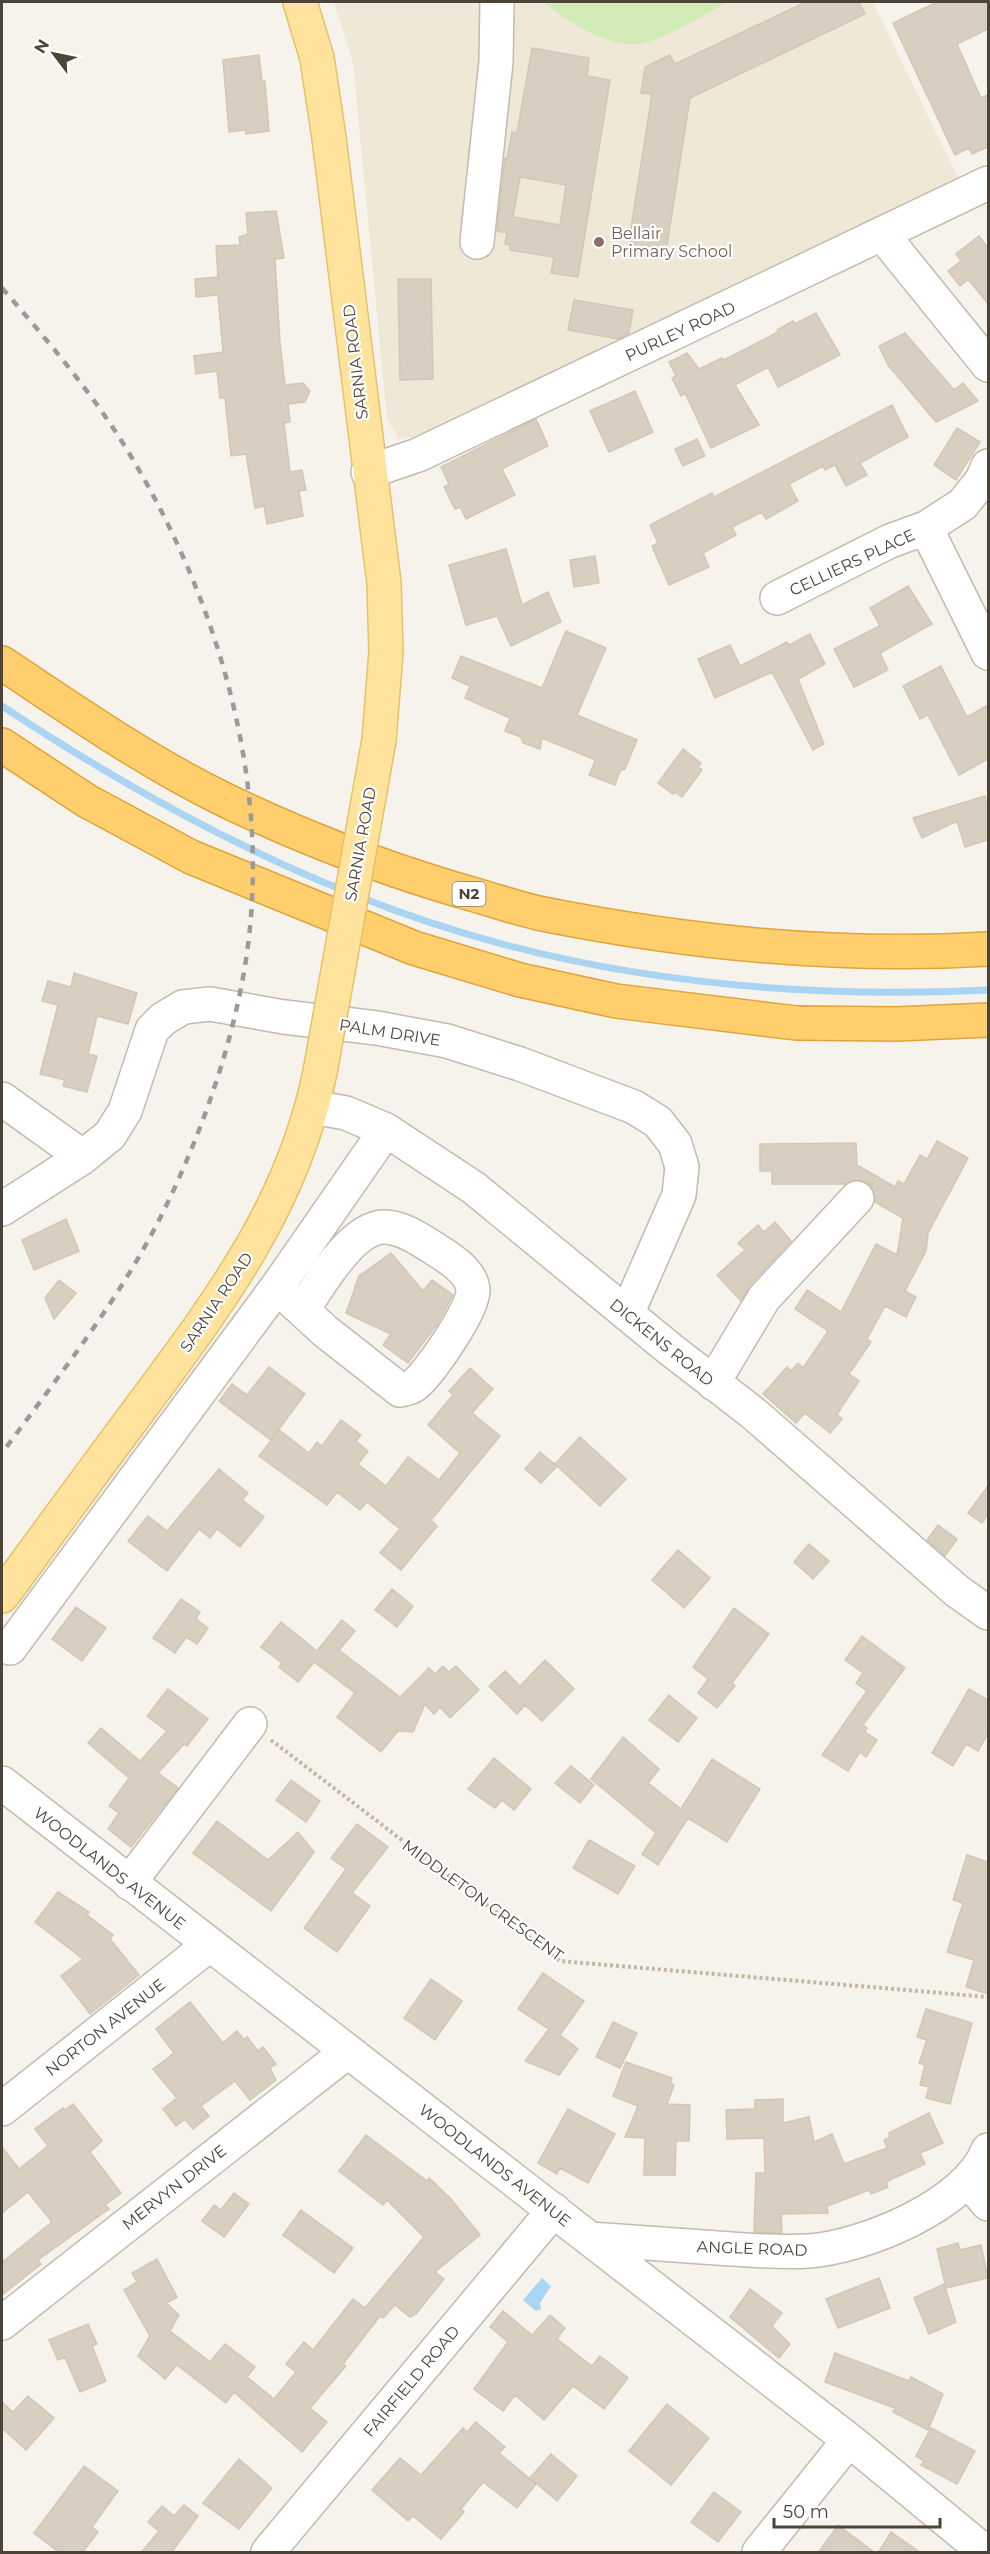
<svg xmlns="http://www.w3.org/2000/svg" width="990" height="2554" font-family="Montserrat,sans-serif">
<rect width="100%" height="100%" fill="#f6f3ec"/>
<path fill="#efe8d6" d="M334,2H873L959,180L430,435L399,439L387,419L353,63Z"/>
<path fill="#d2eab5" d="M543,2H727C710,12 657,43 639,44C604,46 568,22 543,2Z"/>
<path fill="#a9d4f2" d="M542,2278L551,2286L540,2303L541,2309L536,2311L523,2300Z"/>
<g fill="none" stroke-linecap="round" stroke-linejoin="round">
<path stroke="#a9d4f2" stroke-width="7" d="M2,706C111,778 223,842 345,891
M360,897C560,977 776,1000 988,990"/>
</g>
<path fill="#d8cfc1" stroke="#d3c7b4" stroke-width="1.5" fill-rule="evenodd" d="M806,2H859L865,14L690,98L665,258L627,253L652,94L641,93L645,67L670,55L675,64Z
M937,2H988V29L957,44L981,98L988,95V147L972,154L969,148L955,155L893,23Z
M532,48L589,58L587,76L610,80L578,277L551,273L554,257L510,250V245L505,244L507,233L497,231L505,158L507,159L512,132L517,133ZM520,177L566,185L560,225L513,217Z
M259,55L262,81H265L269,131L246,134L245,130L229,132L223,60Z
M276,211L284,258L275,259L280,343L285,385L303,383L310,391L305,402L288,404L290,422L284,423L290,472L302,470L306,490L299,491L303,516L267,524L264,506L255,508L246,454L231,456L225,398H220L217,371L196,374L194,356L223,352L218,295L196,297L195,279L218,277L216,246L240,245L239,237L248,234L246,213Z
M979,236L988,248V304L968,279L960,286L948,271L961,261L956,254Z
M398,279H431L433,379L400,380Z
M574,300L633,310L629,333L619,339L568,330Z
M816,313L840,355L778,387L768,367L735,385L759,425L711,448L685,393L681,396L672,378L676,376L669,362L687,353L699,369L722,358L724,360L778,332L777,330L793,321L795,324Z
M905,333L954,390L963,383L978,401L936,422L888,365L879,346Z
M635,391L653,432L609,452L590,411Z
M892,405L908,437L860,463L867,475L846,486L835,465L825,470L823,466L789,484L798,501L766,519L762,512L732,527L736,535L703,553L709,567L669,585L652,546L658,543L650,525L712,493L714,497Z
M536,419L548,446L502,469L515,495L466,519L460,507L455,509L444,487L449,484L441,467Z
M957,428L980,442L956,480L934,465Z
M697,439L705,456L683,466L675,449Z
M506,549L522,605L548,592L561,622L511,646L497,616L466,625L449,565Z
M595,556L599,583L574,587L570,560Z
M908,586L932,624L880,653L888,670L854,687L834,649L880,626L870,608Z
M566,631L606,648L577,715L637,740L625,769L620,771L615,785L589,775L595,761L593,759L542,738L540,749L523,743L521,737L505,731L510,718L465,698L470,686L452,678L461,656L542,688Z
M810,634L825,664L798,679L824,744L813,750L772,672L715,698L698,659L730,645L740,666L787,642L789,645Z
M941,666L967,717L988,705V759L959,775L928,715L920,719L903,686Z
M683,749L701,763L698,767L702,770L682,797L675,792L673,794L658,783Z
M985,796L988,809V840L965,847L957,821L922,838L913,818Z
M74,973L137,993L128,1024L97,1016L88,1054L97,1056L87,1092L63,1086L65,1080L40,1074L58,1005L42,1001L48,981L71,987Z
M937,1141L968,1158L928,1233L926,1251L905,1291L916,1297L906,1317L885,1306L867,1339L871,1342L849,1374L859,1381L837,1414L842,1419L830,1433L805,1413L796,1423L763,1394L787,1367L791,1371L798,1363L803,1368L828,1331L795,1309L807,1290L841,1312L876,1244L897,1255L903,1218L875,1202L871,1187L874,1182L871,1185L861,1180L845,1184H772V1171H760V1144L856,1143L857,1165L895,1187L898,1181L904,1184L920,1155L927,1159Z
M66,1219L79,1251L34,1270L22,1240Z
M775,1222L791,1241L750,1285L741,1301L717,1275L745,1250L738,1243L758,1225L764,1232Z
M391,1253L423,1291L432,1280L453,1295L438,1323L408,1363L383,1345L391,1334L346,1313L359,1276Z
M59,1280L76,1293L54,1319L45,1298Z
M269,1367L305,1394L271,1440L219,1401L232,1384L247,1395Z
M470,1368L493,1389L472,1413L500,1436L431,1520L437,1526L401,1570L380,1553L400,1529L367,1502L360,1510L337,1492L327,1505L259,1456L279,1430L309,1453L317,1442L322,1446L341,1420L361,1435L356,1441L368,1451L358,1464L386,1486L408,1457L439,1480L460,1453L428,1425L453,1395L449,1391Z
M580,1437L626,1479L600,1506L555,1464Z
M540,1452L557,1466L541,1483L525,1469Z
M219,1469L248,1493L242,1500L264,1517L240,1547L217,1529L210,1538L199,1529L167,1571L128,1541L148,1516L167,1531Z
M988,1486V1514L982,1523L968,1513Z
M938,1525L957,1539L945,1556L927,1540Z
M809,1544L829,1561L813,1579L794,1562Z
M678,1550L710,1578L684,1608L652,1580Z
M392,1589L413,1606L397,1627L375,1610Z
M181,1599L200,1612L196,1619L208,1628L197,1644L186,1637L175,1653L153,1638Z
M76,1607L106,1628L82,1661L52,1639Z
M734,1608L769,1634L732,1683L735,1686L717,1708L698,1693L708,1679L693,1667Z
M342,1620L355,1631L339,1650L400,1697L429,1668L435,1674L443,1666L449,1672L456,1666L479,1690L450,1718L440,1707L434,1714L425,1704L413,1732L398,1731L381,1752L337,1717L355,1693L314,1662L298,1682L279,1667L282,1663L261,1647L281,1622L317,1651Z
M862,1636L905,1668L863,1725L867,1728L865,1732L877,1740L866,1757L860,1752L848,1771L822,1755L867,1691L856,1683L863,1673L845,1660Z
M545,1660L574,1689L542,1721L525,1705L517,1714L489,1686L505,1671L520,1686Z
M168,1689L208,1719L187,1746L184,1744L158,1773L178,1788L131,1847L108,1829L119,1813L109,1806L129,1778L88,1743L101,1728L140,1761L167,1731L147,1716Z
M969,1689L988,1700V1733L978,1751L966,1744L953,1766L932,1753Z
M669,1695L697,1718L678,1742L649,1720Z
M623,1737L659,1769L648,1783L681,1809L712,1759L760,1789L727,1842L688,1818L658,1865L642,1854L656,1833L591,1779Z
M494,1758L531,1789L514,1810L502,1800L495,1808L468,1789Z
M571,1766L594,1785L580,1803L555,1783Z
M291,1780L320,1801L306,1822L276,1800Z
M217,1821L268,1860L298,1832L314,1852L271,1911L193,1853Z
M357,1824L388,1847L352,1893L370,1906L337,1952L304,1928L346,1869L331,1858Z
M589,1840L635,1866L618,1894L573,1868Z
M967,1855L988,1862V1994L966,1987L974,1960L947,1952L963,1903L953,1900Z
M58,1892L89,1912L87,1915L113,1935L110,1939L139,1975L90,2014L61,1976L83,1959L35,1922Z
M543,1973L584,2001L560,2035L578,2049L559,2075L525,2061L549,2029L518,2009Z
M431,1979L462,2001L435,2040L404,2018Z
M190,2002L223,2043L237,2031L244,2040L247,2037L258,2051L263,2047L276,2064L270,2068L276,2080L250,2100L235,2081L201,2106L209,2116L193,2129L185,2119L176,2126L163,2109L177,2098L153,2069L174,2053L156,2029Z
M926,2009L972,2023L950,2104L926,2098L929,2087L920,2085L925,2065L919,2063L927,2040L917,2037Z
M613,2022L637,2033L620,2068L596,2057Z
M626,2062L672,2078L670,2083L674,2085L667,2104L690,2105L689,2141H676L675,2175H644L645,2138L625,2137L638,2106L613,2096Z
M783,2099V2123L809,2117L814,2142L832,2134L844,2164L887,2148L884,2140L890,2137L889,2133L929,2113L943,2143L920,2153L925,2164L890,2180L886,2183L888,2187L871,2194L869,2190L827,2206L828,2213L781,2214L782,2233L754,2232L756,2173H765L764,2138L727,2139L726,2110L755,2109V2100Z
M73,2104L102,2141L90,2152L121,2193L105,2205L109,2209L38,2260L41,2264L2,2295V2262L52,2222L28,2192L2,2213V2147L19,2169L48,2146L35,2129L63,2108L65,2110Z
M568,2109L615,2134L588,2183L560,2168L557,2174L538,2163Z
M366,2135L427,2181L429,2178L450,2198L480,2235L435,2272L444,2279L416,2314L410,2317L395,2305L383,2318L380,2316L343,2364L346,2366L310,2408L327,2422L302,2452L234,2392L226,2403L177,2365L165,2379L138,2356L150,2336L124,2290L137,2282L132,2273L157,2259L177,2297L166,2303L179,2315L170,2331L210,2362L225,2344L255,2367L247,2377L274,2399L296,2372L286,2364L304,2342L313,2350L353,2299L365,2308L424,2237L387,2200L383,2205L339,2171Z
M234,2193L249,2204L224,2237L202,2221L214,2205L221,2210Z
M301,2210L353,2248L334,2273L283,2235Z
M958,2243L960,2250L981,2245L988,2278L946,2288L937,2249Z
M879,2278L890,2308L838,2328L826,2299Z
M944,2284L956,2322L929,2334L914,2298Z
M750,2289L782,2313L772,2326L790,2344L779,2358L730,2317Z
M503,2311L532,2335L550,2315L565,2328L557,2339L592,2366L600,2356L628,2378L604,2409L573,2386L544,2420L515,2395L503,2411L474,2389L508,2342L490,2327Z
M88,2324L97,2344L92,2346L106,2381L80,2392L65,2357L58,2360L49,2340Z
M835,2353L909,2381L911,2377L943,2394L928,2430L893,2412L895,2408L825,2382Z
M28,2396L54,2418L26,2450L2,2428V2402L13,2412Z
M667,2404L709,2438L671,2485L629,2451Z
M476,2422L505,2447L499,2453L536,2484L517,2508L483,2482L461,2509L464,2512L441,2539L413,2516L408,2521L372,2490L400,2458L421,2475L463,2428L467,2432Z
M931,2428L975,2451L957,2484L921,2465L924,2461L916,2456Z
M551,2454L577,2476L557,2501L530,2478Z
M239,2459L272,2488L239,2529L203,2503Z
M84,2466L118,2491L92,2527L98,2532L82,2553H60L34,2533Z
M714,2492L741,2512L718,2542L691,2522Z
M184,2505L198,2516L171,2553H141L159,2531L148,2522L162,2506L174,2516Z
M838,2525L875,2553H818Z
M891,2532L921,2553H878Z"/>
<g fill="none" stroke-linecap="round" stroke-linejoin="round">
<g stroke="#c2bbae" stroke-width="36">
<path id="minor" d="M882,234L988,365
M477,242L496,62L497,2
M368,472L418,455L988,183
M926,528L988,653
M777,598L890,541L926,528L963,504L982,480L988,466
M2,1099L83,1157
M313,1107L346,1113L386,1130L474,1188L670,1349L753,1413L957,1591L988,1613
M2,1209L83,1157L110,1135L125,1111L152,1030L163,1019L183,1007L210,1004L284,1017L377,1028L447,1041L520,1064L634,1107L658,1122L675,1144L682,1167L679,1195L627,1314
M277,1287L325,1331L400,1390C404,1389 410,1388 413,1386C428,1376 475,1307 473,1290C472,1273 451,1259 438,1251C422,1241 403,1227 384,1227C352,1227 318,1286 303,1310
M713,1383L764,1298L857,1198
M10,1648L277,1287L386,1130
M2,1783L849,2440L985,2552
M129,1883L250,1724
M2,2109L209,1945
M969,2182L988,2204
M590,2239C632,2242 675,2245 717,2248C748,2250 778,2253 809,2251C864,2247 967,2205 988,2150
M2,2323L347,2052
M268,2552L554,2210
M759,2552L849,2440"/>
</g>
<g stroke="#e6c16a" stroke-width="36">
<path id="major" d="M300,2L317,58L329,138L384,583L386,652L379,740
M2,1596C48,1533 95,1469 142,1406C222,1298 295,1202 321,1067"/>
</g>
<g stroke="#e0a43c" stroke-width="36">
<path id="highway" d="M2,663C73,710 144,760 221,798C305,839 393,872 482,897C502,903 523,910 543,914C689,943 840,958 988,949
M2,745L87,801L191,857L414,948L520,980L616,1001L796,1023L897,1024L988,1020"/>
</g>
<path stroke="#c4b79f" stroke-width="4" stroke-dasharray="3 3" stroke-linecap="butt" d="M271,1740L560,1961L988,1997"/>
<use href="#minor" stroke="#fff" stroke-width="33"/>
<use href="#major" stroke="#ffe39c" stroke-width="33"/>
<use href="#highway" stroke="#ffcf6e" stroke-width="33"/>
<path stroke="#9a9a9a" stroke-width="4.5" stroke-dasharray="8 8" stroke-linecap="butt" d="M2,288C48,341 96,397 132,458C216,599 268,772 249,937C239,1026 206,1123 167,1204C124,1294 61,1373 2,1453"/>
<g stroke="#e6c16a" stroke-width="36" stroke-linecap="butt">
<path id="major-bridge" d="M321,1067L379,740"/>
</g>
<use href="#major-bridge" stroke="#ffe39c" stroke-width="33"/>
</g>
<circle fill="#8d6e63" stroke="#fff" stroke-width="2" cx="599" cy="242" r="6"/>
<g text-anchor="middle" stroke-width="4.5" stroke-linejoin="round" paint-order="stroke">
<rect fill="#fff" stroke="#817c74" stroke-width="1.5" x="452.5" y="882" width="33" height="24" rx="4.5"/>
<g font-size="15" font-weight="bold" fill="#4b4439">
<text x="469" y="899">N2</text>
</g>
<g font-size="16" fill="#785e54" stroke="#fff" text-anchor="start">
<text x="611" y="239">Bellair<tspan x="611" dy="18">Primary School</tspan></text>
</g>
<g font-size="16" fill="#4b4439" stroke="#fff">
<text transform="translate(680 331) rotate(-25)" y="6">PURLEY ROAD</text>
<text transform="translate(355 362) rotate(-97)" y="6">SARNIA ROAD</text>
<text transform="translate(852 562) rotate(-25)" y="6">CELLIERS PLACE</text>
<text transform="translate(360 844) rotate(-80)" y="6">SARNIA ROAD</text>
<text transform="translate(390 1032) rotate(9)" y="6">PALM DRIVE</text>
<text transform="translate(216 1302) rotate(-56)" y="6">SARNIA ROAD</text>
<text transform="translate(662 1342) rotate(39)" y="6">DICKENS ROAD</text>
<text transform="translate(110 1868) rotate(38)" y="6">WOODLANDS AVENUE</text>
<text transform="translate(483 1900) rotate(36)" y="6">MIDDLETON CRESCENT</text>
<text transform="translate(105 2027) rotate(-38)" y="6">NORTON AVENUE</text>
<text transform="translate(495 2165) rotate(38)" y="6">WOODLANDS AVENUE</text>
<text transform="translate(174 2187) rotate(-38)" y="6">MERVYN DRIVE</text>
<text transform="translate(752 2248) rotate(2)" y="6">ANGLE ROAD</text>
<text transform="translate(411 2381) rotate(-50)" y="6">FAIRFIELD ROAD</text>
</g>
</g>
<rect width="990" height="2554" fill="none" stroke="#4b4439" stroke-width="6"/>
<g transform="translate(54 54) rotate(302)" stroke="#ffffff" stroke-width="4.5" paint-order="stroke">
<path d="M0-4.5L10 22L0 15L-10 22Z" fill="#4b4439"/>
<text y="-9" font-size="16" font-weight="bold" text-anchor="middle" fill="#4b4439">N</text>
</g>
<path d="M774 2518v9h166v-9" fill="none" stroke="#4b4439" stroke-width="3"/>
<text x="783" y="2518" font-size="18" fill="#4b4439" stroke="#ffffff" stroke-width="4.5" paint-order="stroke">50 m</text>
</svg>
